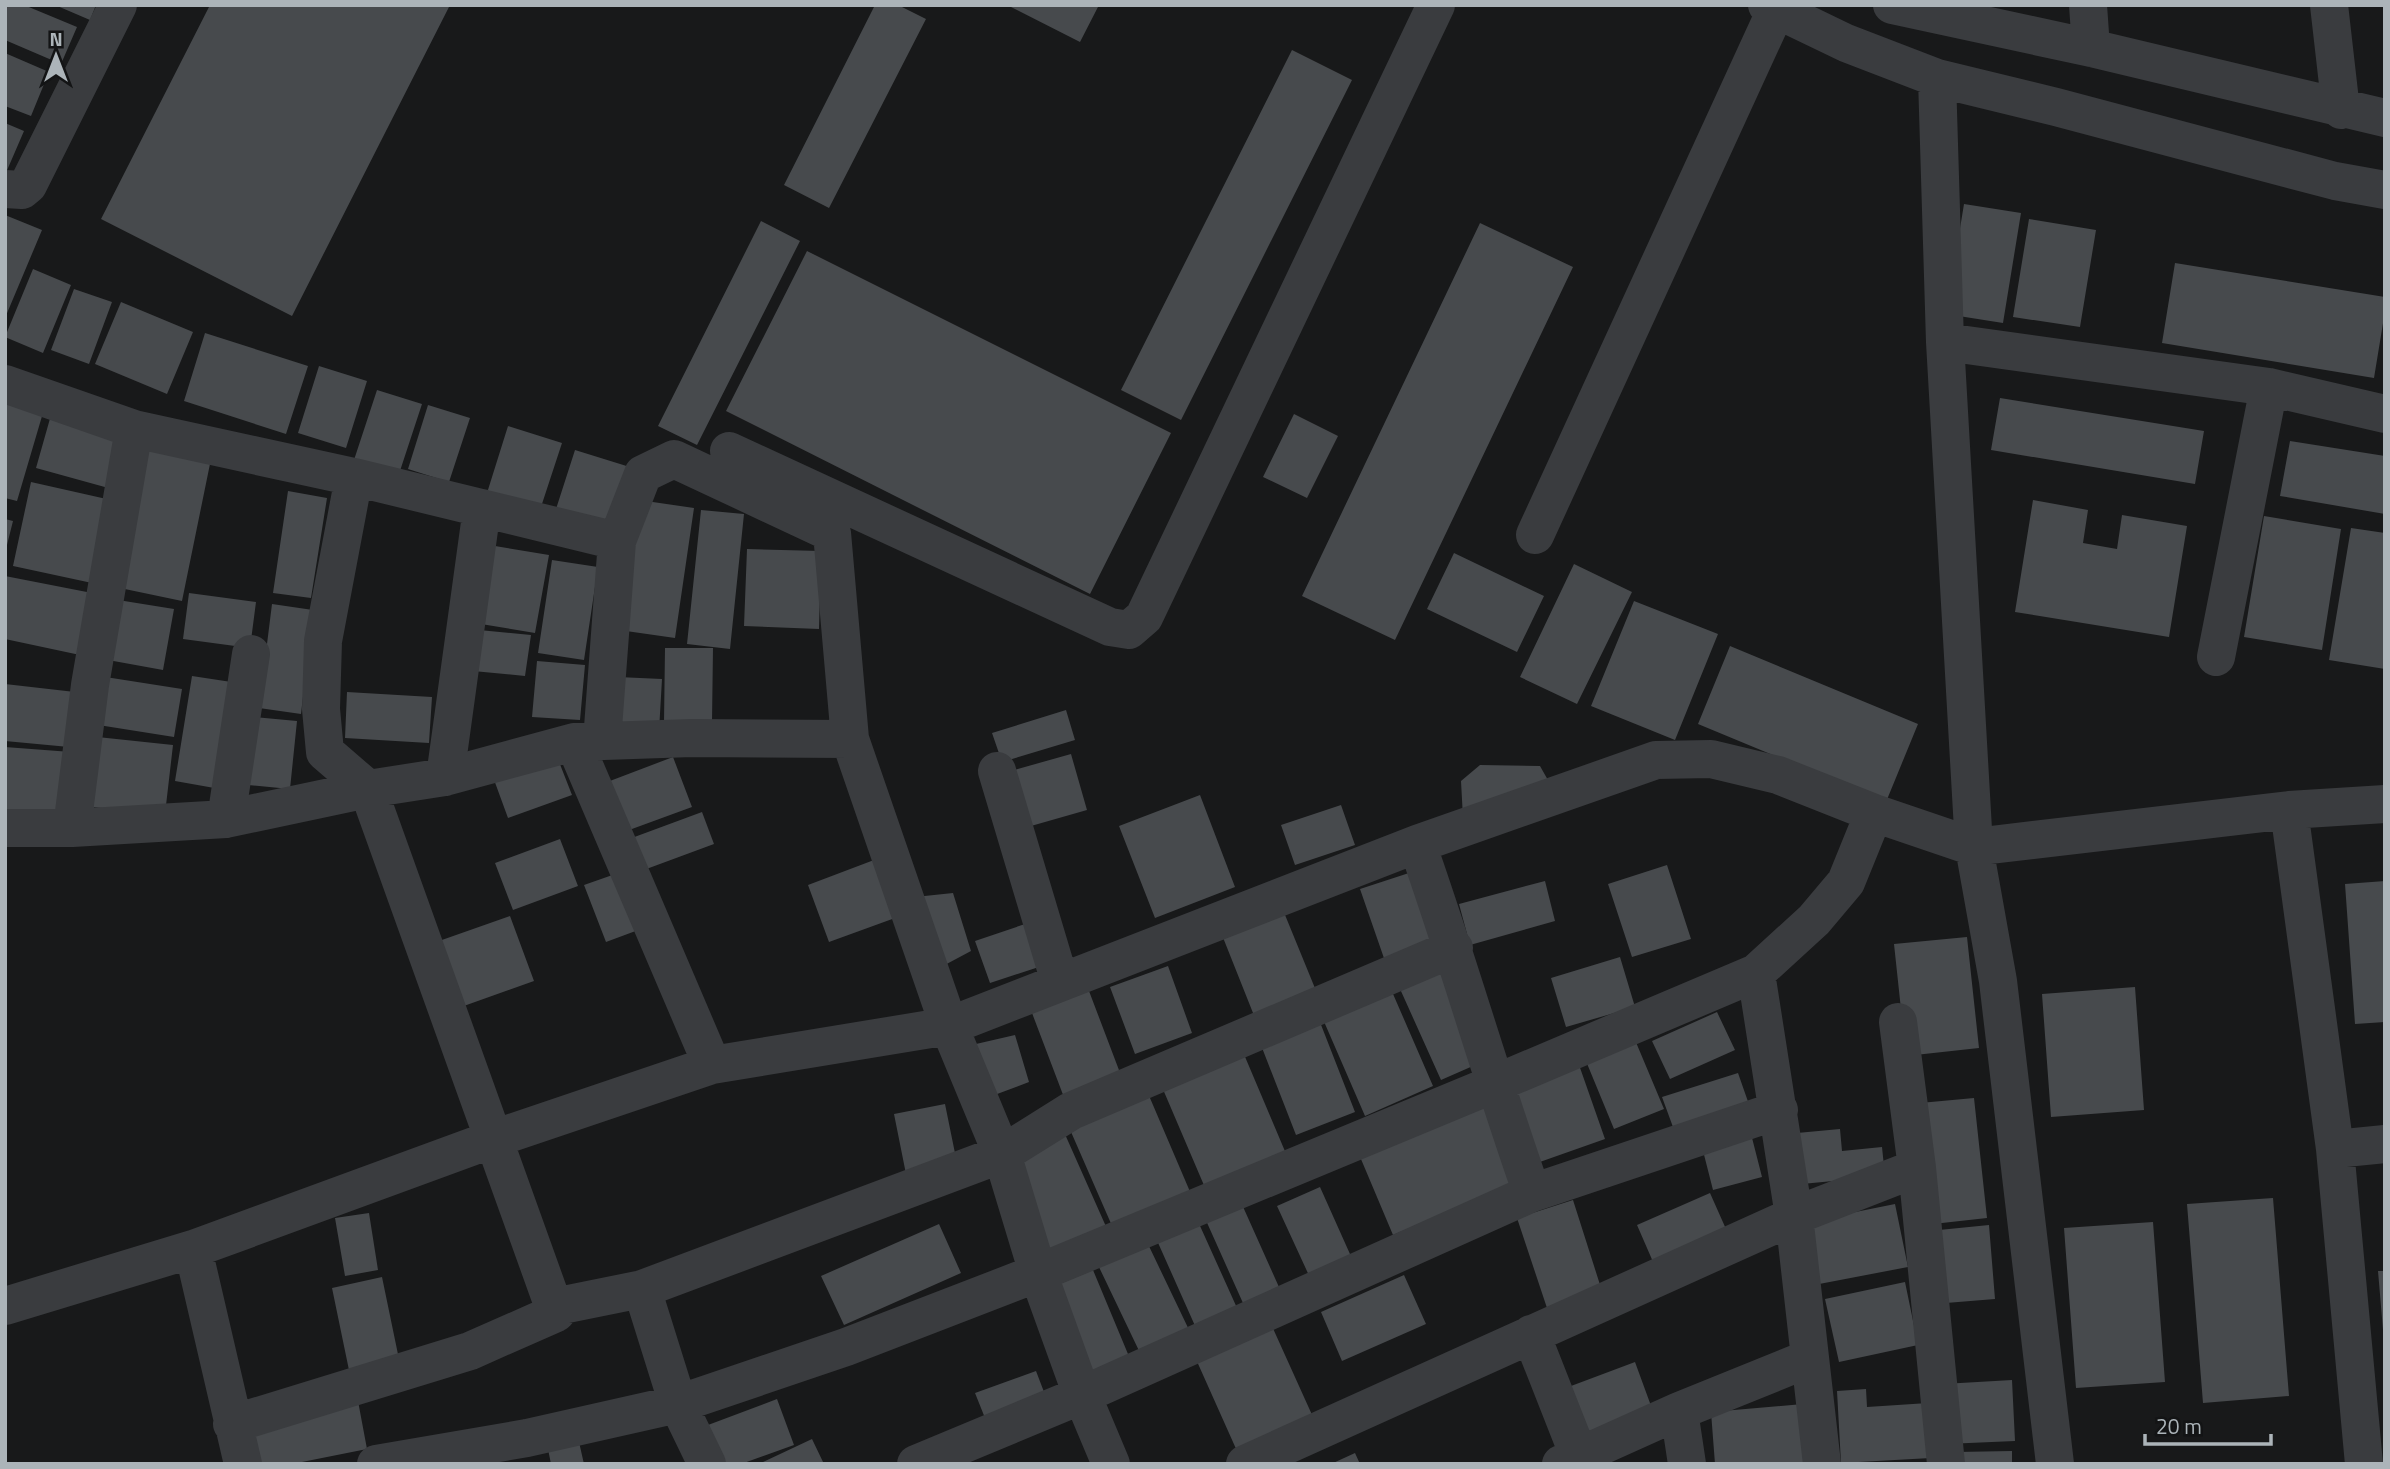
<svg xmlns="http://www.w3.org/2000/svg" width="2390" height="1469" font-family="'Titillium Web',sans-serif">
<rect width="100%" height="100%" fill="#18191a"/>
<path fill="#474a4d" d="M5,5H24L77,27L61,64L5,40Z
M55,5H96L90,20Z
M210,5H450L292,316L101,219Z
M875,5H898L926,19L829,208L784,185Z
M1007,5H1099L1080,42Z
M1292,50L1352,80L1181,420L1121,390Z
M5,53L49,72L31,116L5,106Z
M5,123L24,131L5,175Z
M1964,204L2021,213L2003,323L1946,314Z
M5,215L42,230L5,318Z
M2029,219L2096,230L2080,327L2013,317Z
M761,221L800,241L697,445L658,426Z
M1480,223L1573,267L1395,640L1302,596Z
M807,251L1171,433L1090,594L726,411Z
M2175,263L2385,297V311L2374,378L2162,343Z
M33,269L71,285L43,353L5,337Z
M74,289L112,302L89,364L51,350Z
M121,302L193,332L167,394L95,364Z
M205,333L308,366L286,434L184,401Z
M319,366L367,381L346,448L298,433Z
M377,390L422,404L398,477L353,463Z
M5,395L45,406L17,501L5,498Z
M2000,398L2204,431L2195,484L1991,450Z
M428,405L470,418L449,482L408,469Z
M1294,414L1338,436L1307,498L1263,477Z
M51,415L126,436L112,489L36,468Z
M508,426L562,443L540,510L487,493Z
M2290,441L2385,456V514L2280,496Z
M149,447L211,459L182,601L120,588Z
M575,450L633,468L614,527L556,509Z
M31,482L111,500L92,583L13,566Z
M288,491L327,498L311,598L273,593Z
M639,500L694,508L675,638L619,630Z
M2033,500L2088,510L2083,543L2117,549L2122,515L2187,526L2169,637L2015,612Z
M701,510L744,514L730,649L687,644Z
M2264,516L2341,529L2322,650L2244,637Z
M5,519L13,521L6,549H5Z
M2351,528L2385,533V669L2329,660Z
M495,546L549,555L535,633L481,624Z
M747,549L821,551L819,629L744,626Z
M1454,553L1544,596L1517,652L1427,609Z
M552,560L598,567L584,660L538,653Z
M1574,564L1632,592L1577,704L1520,677Z
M5,576L92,593L80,655L5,639Z
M189,593L256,602L250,648L183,639Z
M118,600L174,609L163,670L108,660Z
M1634,601L1718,634L1675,740L1591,706Z
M272,604L313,610L301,714L259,708Z
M479,630L531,635L525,676L473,671Z
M1730,646L1918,724L1886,802L1698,724Z
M665,648H713L712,722H664Z
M537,661L585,665L580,720L532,717Z
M99,676L182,689L174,737L92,724Z
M192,676L238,683L220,789L175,781Z
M618,677L662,679L659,731L616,729Z
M5,684L75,692L69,747L5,741Z
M347,692L432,697L429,743L345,738Z
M1066,710L1075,740L1002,762L992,733Z
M254,717L297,721L290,789L248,785Z
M88,736L173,745L165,814L81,806Z
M5,747L71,752L65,820L5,815Z
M556,754L572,795L508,818L493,777Z
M1071,754L1087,810L1024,828L1007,772Z
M673,757L692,807L621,833L602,784Z
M1480,765L1540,766L1553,789L1463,818L1461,781Z
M1200,795L1235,887L1155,918L1119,826Z
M1341,805L1355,845L1295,865L1281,825Z
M702,812L714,844L641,871L629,839Z
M560,839L578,886L513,910L495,863Z
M874,860L895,918L829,942L808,885Z
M1667,865L1691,939L1632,957L1608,884Z
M621,872L641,929L606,942L584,885Z
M1412,872L1437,947L1386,964L1360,889Z
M1545,881L1555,921L1470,945L1459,904Z
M2385,881V1022L2355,1024L2345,884Z
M953,893L971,951L941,967L915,897Z
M1283,910L1319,998L1257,1023L1222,935Z
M510,916L534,981L461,1007L439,941Z
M1034,921L1048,964L990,983L975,941Z
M1967,937L1979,1048L1906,1056L1894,944Z
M1620,957L1635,1007L1566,1027L1551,978Z
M1437,962L1482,1062L1441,1080L1396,980Z
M1168,966L1192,1033L1135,1054L1110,987Z
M1390,987L1433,1086L1365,1116L1322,1017Z
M2135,987L2144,1110L2051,1117L2042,994Z
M1089,991L1122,1078L1065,1100L1032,1013Z
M1717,1012L1735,1050L1670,1079L1652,1041Z
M1318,1017L1355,1112L1296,1135L1259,1040Z
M1630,1028L1664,1109L1614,1129L1581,1049Z
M1015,1035L1029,1082L981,1100L963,1047Z
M1243,1052L1287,1156L1206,1190L1162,1087Z
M1578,1062L1605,1139L1537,1163L1509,1087Z
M1738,1073L1752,1113L1677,1138L1662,1097Z
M1147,1091L1194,1201L1116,1235L1068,1125Z
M1974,1098L1987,1218L1933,1224L1920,1103Z
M1484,1100L1518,1183L1393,1235L1358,1152Z
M945,1104L957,1163L906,1174L894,1114Z
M1749,1126L1762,1177L1713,1190L1700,1139Z
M1840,1129L1842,1151L1882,1147L1885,1176L1802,1184L1797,1133Z
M1064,1132L1108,1231L1045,1251L1014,1169Z
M1320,1187L1354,1263L1312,1282L1277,1206Z
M1710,1193L1730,1238L1657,1271L1637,1225Z
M2273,1198L2289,1396L2203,1403L2187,1204Z
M1240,1200L1283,1296L1247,1312L1204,1216Z
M1573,1200L1602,1291L1547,1308L1517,1218Z
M1895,1204L1908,1267L1814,1285L1801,1223Z
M369,1213L378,1270L345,1276L335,1218Z
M1196,1217L1242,1319L1200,1337L1155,1236Z
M2153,1222L2165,1382L2076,1388L2064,1228Z
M939,1224L961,1273L844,1325L821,1276Z
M1989,1225L1995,1299L1946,1303L1939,1230Z
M1147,1242L1191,1334L1142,1357L1098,1265Z
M1093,1270L1133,1366L1087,1385L1047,1289Z
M2378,1271H2385V1330H2383Z
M1404,1275L1426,1324L1342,1361L1321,1312Z
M382,1277L400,1364L350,1375L332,1288Z
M1905,1282L1918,1345L1839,1362L1825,1299Z
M1271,1324L1313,1417L1237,1451L1195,1357Z
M1635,1362L1654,1414L1582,1440L1563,1389Z
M1036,1371L1049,1405L989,1428L975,1393Z
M2012,1380L2015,1441L1946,1444L1943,1384Z
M1866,1389L1867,1407L1928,1403L1931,1458L1841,1463L1837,1391Z
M777,1399L794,1445L741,1464H723L708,1425Z
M358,1401L367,1449L292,1464H258L250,1422Z
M1803,1404L1808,1464H1715L1711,1412Z
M812,1439L824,1464H759Z
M579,1442L584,1464H551L548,1449Z
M2012,1451V1464H1957L1956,1452Z
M1355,1453L1360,1464H1331Z"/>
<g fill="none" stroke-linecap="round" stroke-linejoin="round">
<path stroke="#3a3c3f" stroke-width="38" d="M1767,5L1846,43L1937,78L2056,107L2335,181L2385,190
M1892,5L2091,48L2385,118
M2088,5L2091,48
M2329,5L2341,110
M1937,78L1945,342L1974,847L1998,981L2055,1464
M5,189L22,190L28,185L118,5
M1945,342L2269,387L2385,414
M5,384L134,429L354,477L323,641L321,709L325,752L368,789L226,819L72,828H5
M729,451L1110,627L1129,630L1144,617L1436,5
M354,477L617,541L602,741
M1535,535L1776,10
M617,541L643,474L674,459L832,533L850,739L949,1026L1002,1154L1038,1273L1082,1395L1111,1464
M2216,657L2269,387
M574,742L712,1065
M997,771L1060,982
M445,777L482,508
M2289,810L2335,1149L2364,1464
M226,819L251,654
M72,828L90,685L134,429
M1417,844C1458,960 1491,1077 1532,1193
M1756,973L1814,920L1846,882L1874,813
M1898,1022L1917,1168
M2335,1149L2385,1144
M193,1249L243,1464
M642,1289L678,1404L707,1464
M5,1306L193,1249L493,1139L712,1065L949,1026L1417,844L1656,760L1711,759L1778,775L1874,813L1974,847L2289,810L2385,804
M556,1313L368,789L445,777L574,742L692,738L850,739
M1531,1334L1579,1456
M1679,1411L1687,1464
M232,1424L470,1351L556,1313L563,1305L642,1289L1002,1154L1071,1111L1454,948
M376,1464L527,1438L678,1404L846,1347L1038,1273L1494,1084L1756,973L1794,1216L1822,1464
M916,1464L1082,1395L1532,1193L1779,1110
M1245,1464L1794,1216L1917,1168L1946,1464
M1561,1464L1679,1411L1810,1358"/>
</g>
<rect width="2390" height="1469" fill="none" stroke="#acb4b9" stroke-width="14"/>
<g transform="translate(56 56)" stroke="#131415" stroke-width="5" paint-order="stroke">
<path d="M0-5L12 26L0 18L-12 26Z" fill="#acb4b9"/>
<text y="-10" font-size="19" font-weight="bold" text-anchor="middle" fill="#acb4b9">N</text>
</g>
<path d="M2145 1434v10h126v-10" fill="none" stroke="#acb4b9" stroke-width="3.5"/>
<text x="2156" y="1434" font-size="21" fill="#acb4b9" stroke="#131415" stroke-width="5" paint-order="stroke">20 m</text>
</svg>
